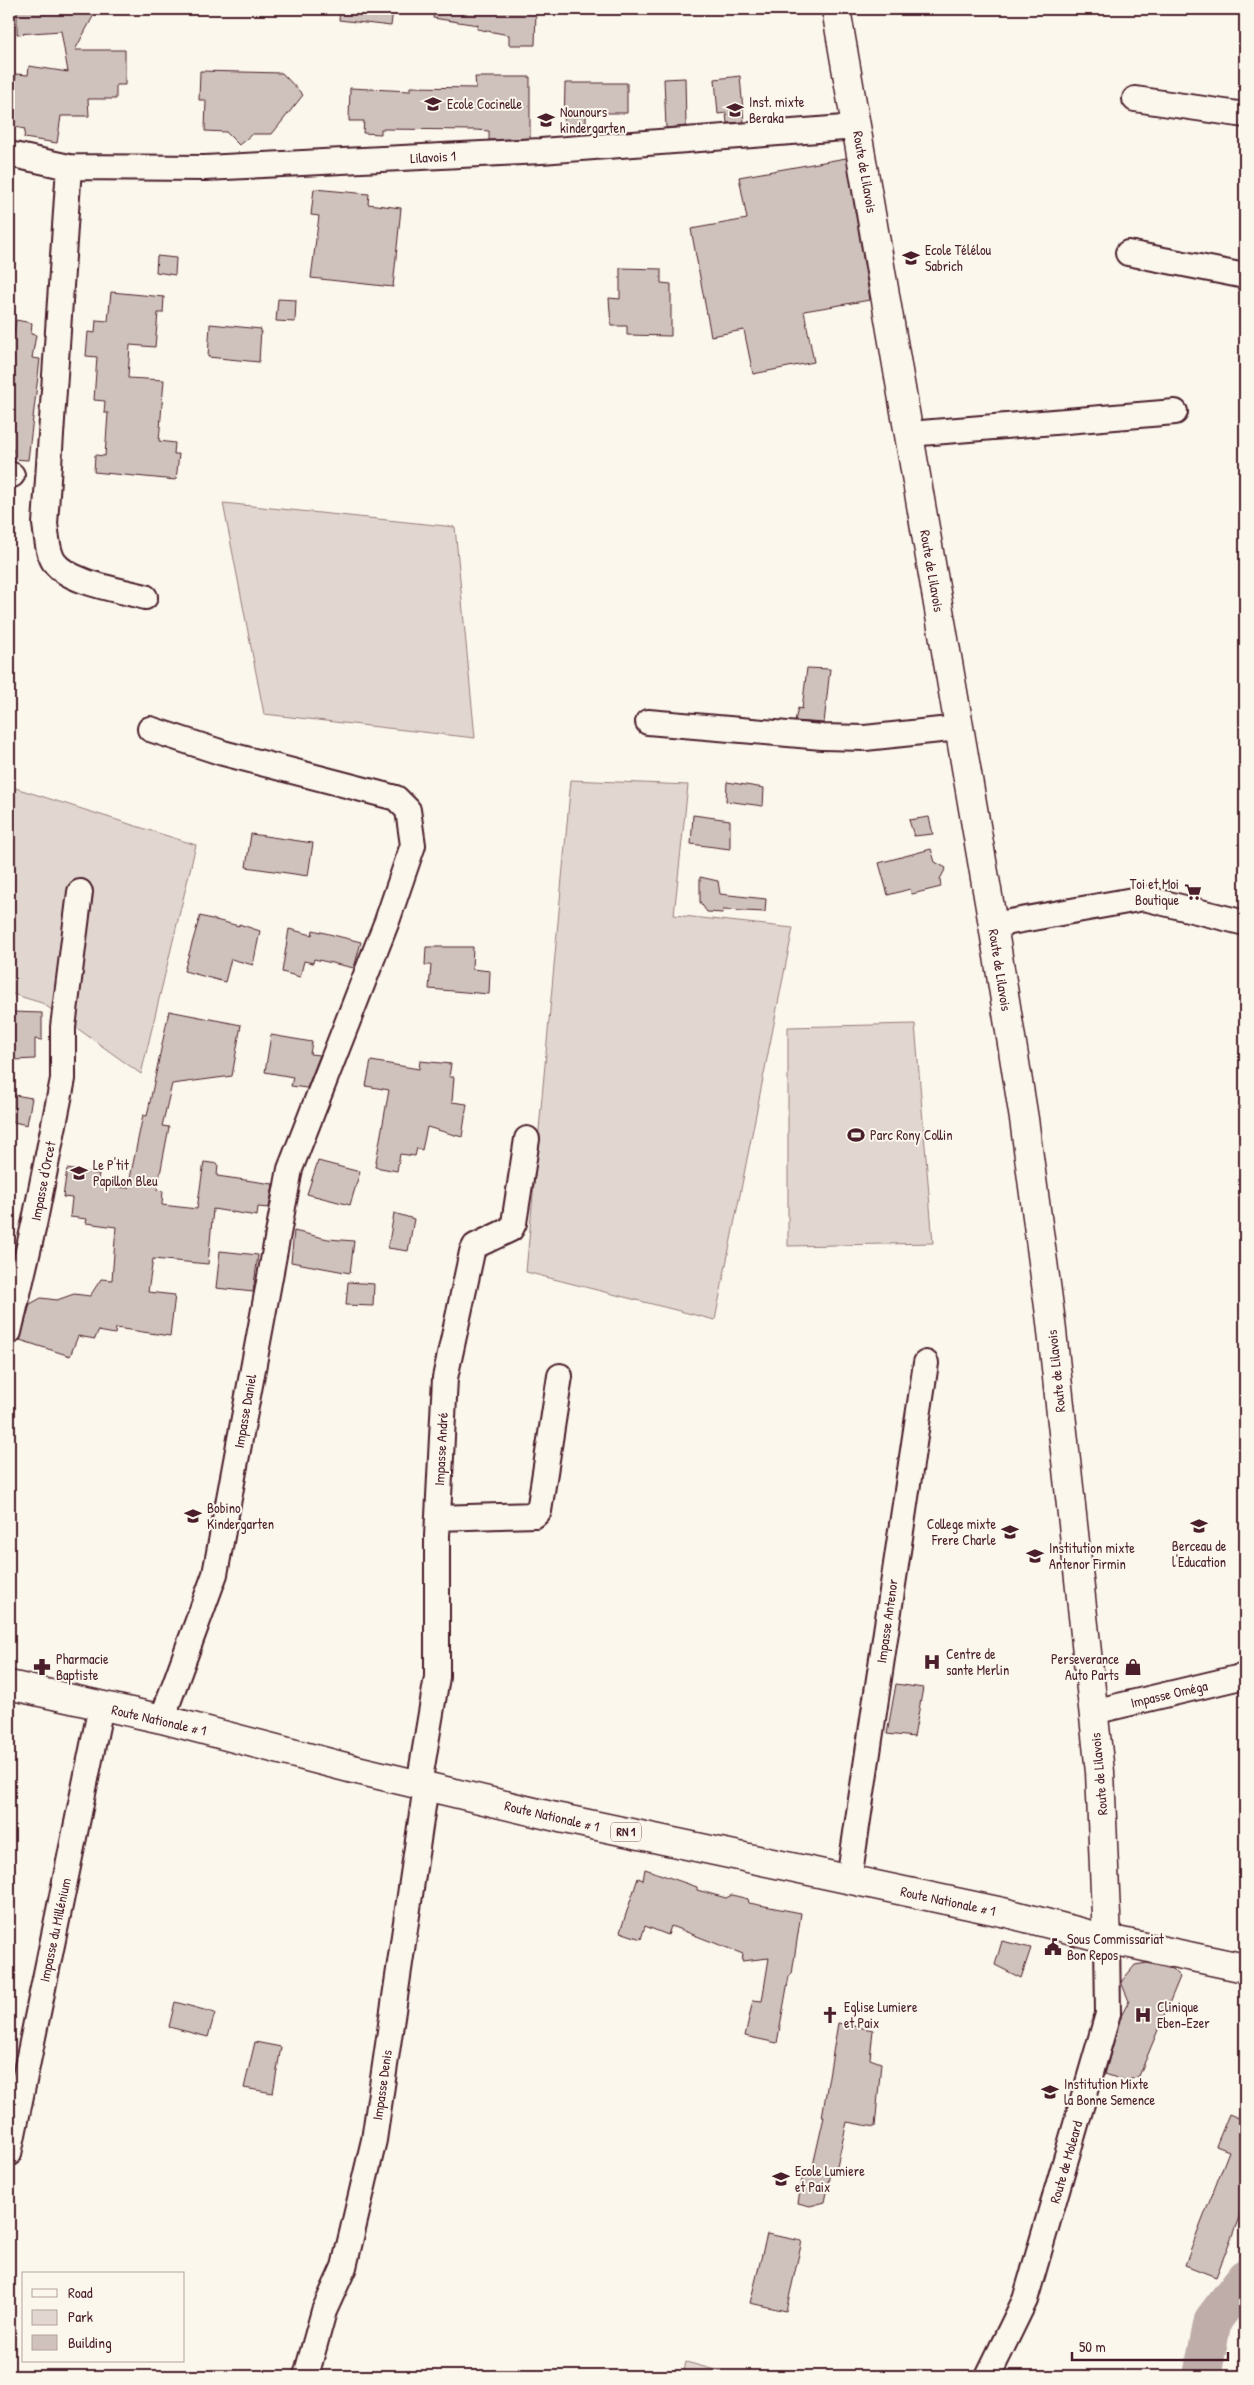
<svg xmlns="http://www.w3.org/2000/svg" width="1254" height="2385" font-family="'Patrick Hand',sans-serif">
<rect width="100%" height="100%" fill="#fbf7ec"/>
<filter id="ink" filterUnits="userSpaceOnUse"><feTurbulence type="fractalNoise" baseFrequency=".02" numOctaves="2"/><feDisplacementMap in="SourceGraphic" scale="10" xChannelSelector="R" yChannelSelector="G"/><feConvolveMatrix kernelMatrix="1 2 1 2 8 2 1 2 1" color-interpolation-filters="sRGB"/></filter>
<g filter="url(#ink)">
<path fill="#e2d7d0" stroke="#967b7e" d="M223,503L455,527L475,738L264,714Z
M571,780L688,785L674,915L793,928L715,1320L526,1272Z
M9,786L196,845L141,1074L42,1003L9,993Z
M915,1024L933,1243L788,1246V1027Z
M686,2362L737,2376H683Z"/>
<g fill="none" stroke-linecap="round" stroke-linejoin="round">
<path stroke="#bfadaa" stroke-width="38" d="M1202,2376L1213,2320L1245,2278"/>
</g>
<path fill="#cfc2bc" stroke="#4a1f2b" d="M17,9H97L75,50H125V85H116V99H88L89,116H61L57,143L24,138L25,129L9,126L16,74L28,75L29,66L68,72L61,31L17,34Z
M340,9H393L391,26L339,20Z
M434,9H536L535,45H509V35L477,29L478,25L433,18Z
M200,71L282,73L303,95L272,134H252L239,145L226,132L205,131L206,100H199Z
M740,76L744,122L727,123L726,113L718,114L715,79Z
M475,77H530V138L489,140V131L476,130L381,129V134L363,133L364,121H349L350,88L410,91V87L476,88Z
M685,78L686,126L666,128L664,79Z
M565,83H627V113H586V131L564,130Z
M846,158L870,300L804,311L814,362L753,374L744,330L711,336L691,229L747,219L739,177Z
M314,189L369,194L368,204L401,208L393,287L311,278L319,216L311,215Z
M157,256L176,258L175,275L156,272Z
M620,268L661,269V283L671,284V336L627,335V326H611L609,298L620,299Z
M111,292L164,297L163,313H158L155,347L130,345L128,378L164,380L159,441L175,443L174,454H179L176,480L94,472L95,455L105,456L108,413H104L105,401L94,400L97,357L86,356L88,332L95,333L96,320L108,321Z
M278,299L296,300L295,322L276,321Z
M16,320L32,323L31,334L36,335L32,358L40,359L28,460L12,459L13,449L9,448V332L14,333Z
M210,324L261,329L259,362L208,357Z
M807,668L830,669L824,723L795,721L798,708L802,709Z
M727,782L764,788L763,806L726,801Z
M693,815L730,820V849L691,844Z
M929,817L933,834L914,836L909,820Z
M251,834L313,843L308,876L246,867Z
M931,849L935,862L946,868L940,879L941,887L912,894L910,889L888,895L879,863Z
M700,877L718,881L720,894L766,899L765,912L723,910L722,913L707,912L700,902Z
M200,916L239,926V924L260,931L253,965L231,959L225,982L184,971Z
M289,929L312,935L313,930L361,942L354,968L314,959L313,963L304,961L300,977L282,972Z
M426,947H473L472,969L490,971L489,994L429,989L431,965H425Z
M169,1011L241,1025L232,1076L172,1084L162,1126L169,1127L157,1190L163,1191L162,1205L197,1209L204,1162L218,1164L217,1176L273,1184L269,1208L258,1207L257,1216L213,1209L208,1264L153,1259L148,1292L175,1295L170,1336L116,1328L115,1334L98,1331L95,1339L78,1336L70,1356L20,1340L30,1304L41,1298L57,1300L74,1294L90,1296L101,1279L112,1280L116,1227L86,1223L87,1219L70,1217L72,1198L63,1197L67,1169L99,1174L97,1185L128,1188L143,1115L147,1116Z
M12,1012L42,1013V1040L35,1039V1059L14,1060L13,1039H10Z
M271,1035L312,1042L310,1054L320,1055L307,1088L291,1086L293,1077L265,1072Z
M371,1061L419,1069L420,1061L451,1064L449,1077H454L452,1102L467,1104L462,1137L427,1127L422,1150L417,1148L415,1156L400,1154L397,1171L375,1167L389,1090L366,1086Z
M9,1094L32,1098L27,1125L9,1121Z
M318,1161L360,1172L350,1205L307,1194Z
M394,1213L414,1219L408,1251L388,1248Z
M294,1231L328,1239L354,1241L350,1273L291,1262Z
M220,1251L258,1255L253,1292L216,1288Z
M348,1282L374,1284L373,1306L346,1305Z
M896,1684L923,1688L914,1737L887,1734Z
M645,1869L697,1887V1890L726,1898L732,1895L748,1899L749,1903L801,1913L792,1974L789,1976L777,2043L745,2036L753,2000L762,2001L769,1958L742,1961L743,1954L671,1926L668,1935L645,1926L641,1939L620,1932L638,1878L643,1880Z
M1002,1941L1031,1948L1021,1978L995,1965Z
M1147,1963L1172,1969L1180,1977L1139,2076L1126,2081L1105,2074L1121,2016L1129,2001L1121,1982L1135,1965Z
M175,2002L215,2013L208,2037L169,2027Z
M838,2023L873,2030L870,2059L881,2063L875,2127L847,2122L835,2174L831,2173L825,2202L810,2206L798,2203L803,2173L811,2174L824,2117H822Z
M255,2042L281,2047L273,2093L244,2088Z
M1244,2112L1245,2202L1216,2277L1185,2265L1229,2151L1216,2146L1229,2114L1241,2119Z
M767,2234L802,2241L786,2311L750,2303Z"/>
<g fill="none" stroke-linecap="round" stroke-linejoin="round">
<g stroke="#4a1f2b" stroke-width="28">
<path id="minor" d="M1135,99L1245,115
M9,154L69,167L205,168L541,151L857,127
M69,167L45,524C47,536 47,551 54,562C69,583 120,590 145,597
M1128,253L1245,276
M909,434L1175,412
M9,474L12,475
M648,722L822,737L865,738L959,728
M150,729L223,753L396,798L408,810L413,845L387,921L290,1169L215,1574L162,1719
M993,925L1144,898L1245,923
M9,1332L34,1225L63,1079V1027L80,892
M438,1518L535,1515L539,1511L560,1376
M1093,1712L1245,1676
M419,1785L437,1677V1536L445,1378L472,1252L475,1246L511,1229L514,1223L527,1139
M849,1880L926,1363
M9,2154L101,1706
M306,2376L324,2311L344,2267L374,2140L426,1786
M988,2376L1025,2300L1108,2014L1107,1939"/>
</g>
<g stroke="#4a1f2b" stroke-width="31">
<path id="major" d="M836,9L993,925L1024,1119L1051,1322L1100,1772L1107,1939
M9,1685L162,1719L353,1769L560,1818L1007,1913L1107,1939L1245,1968"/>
</g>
<use href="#minor" stroke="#fbf7ec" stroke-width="24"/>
<use href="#major" stroke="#fbf7ec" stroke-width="28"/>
</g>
</g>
<defs>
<g id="school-bare" transform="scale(1.35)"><path d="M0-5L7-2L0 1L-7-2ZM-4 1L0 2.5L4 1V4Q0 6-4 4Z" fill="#4a1f2b" stroke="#fbf7ec" stroke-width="2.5" paint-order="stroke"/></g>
<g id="supermarket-bare" transform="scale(1.35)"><path d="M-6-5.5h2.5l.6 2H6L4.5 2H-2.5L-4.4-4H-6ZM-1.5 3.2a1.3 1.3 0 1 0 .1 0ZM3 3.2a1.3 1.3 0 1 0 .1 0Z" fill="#4a1f2b" stroke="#fbf7ec" stroke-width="2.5" paint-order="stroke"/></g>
<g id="stadium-bare" transform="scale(1.35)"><path d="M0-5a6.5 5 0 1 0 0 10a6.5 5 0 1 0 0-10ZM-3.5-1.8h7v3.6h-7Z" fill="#4a1f2b" stroke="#fbf7ec" stroke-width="2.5" paint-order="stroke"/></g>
<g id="hospital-bare" transform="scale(1.35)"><path d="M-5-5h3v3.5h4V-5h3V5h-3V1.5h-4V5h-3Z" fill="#4a1f2b" stroke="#fbf7ec" stroke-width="2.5" paint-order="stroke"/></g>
<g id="pharmacy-bare" transform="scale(1.35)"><path d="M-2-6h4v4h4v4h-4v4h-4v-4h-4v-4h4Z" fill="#4a1f2b" stroke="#fbf7ec" stroke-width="2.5" paint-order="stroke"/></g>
<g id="shop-bare" transform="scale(1.35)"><path d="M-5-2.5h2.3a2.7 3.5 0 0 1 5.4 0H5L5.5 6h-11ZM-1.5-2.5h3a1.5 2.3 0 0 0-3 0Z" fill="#4a1f2b" stroke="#fbf7ec" stroke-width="2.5" paint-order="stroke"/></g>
<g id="civic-bare" transform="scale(1.35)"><path d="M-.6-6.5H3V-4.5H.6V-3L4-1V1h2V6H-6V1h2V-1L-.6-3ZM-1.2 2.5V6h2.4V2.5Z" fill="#4a1f2b" stroke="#fbf7ec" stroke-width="2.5" paint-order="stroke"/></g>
<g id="church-bare" transform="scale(1.35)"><path d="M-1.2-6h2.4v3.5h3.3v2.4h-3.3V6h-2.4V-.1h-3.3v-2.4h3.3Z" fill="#4a1f2b" stroke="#fbf7ec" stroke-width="2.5" paint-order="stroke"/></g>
</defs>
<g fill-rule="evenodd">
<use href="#school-bare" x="433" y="104"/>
<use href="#school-bare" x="735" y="110"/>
<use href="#school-bare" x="546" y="120"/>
<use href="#school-bare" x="911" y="258"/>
<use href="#supermarket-bare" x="1193" y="892"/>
<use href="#stadium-bare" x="856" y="1135"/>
<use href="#school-bare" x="79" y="1173"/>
<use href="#school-bare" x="193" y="1516"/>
<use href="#school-bare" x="1199" y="1526"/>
<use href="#school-bare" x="1010" y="1532"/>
<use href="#school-bare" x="1035" y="1556"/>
<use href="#hospital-bare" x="932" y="1662"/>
<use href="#pharmacy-bare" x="42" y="1667"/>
<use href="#shop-bare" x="1133" y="1667"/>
<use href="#civic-bare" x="1053" y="1947"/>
<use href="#church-bare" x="830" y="2015"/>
<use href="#hospital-bare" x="1143" y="2015"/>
<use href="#school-bare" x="1050" y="2092"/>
<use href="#school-bare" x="781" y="2179"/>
</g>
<g text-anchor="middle" stroke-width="4" stroke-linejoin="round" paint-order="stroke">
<rect fill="#fbf7ec" stroke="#7f6065" stroke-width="1" x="611" y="1822.5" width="30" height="19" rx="4"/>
<g font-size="12" font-weight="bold" fill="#4a1f2b">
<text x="626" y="1836">RN 1</text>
</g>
<g font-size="14" fill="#4a1f2b" stroke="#fbf7ec" text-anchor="start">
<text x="749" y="107">Inst. mixte<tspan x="749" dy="16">Beraka</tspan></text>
<text x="447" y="109">Ecole Cocinelle</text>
<text x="560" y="117">Nounours<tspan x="560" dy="16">kindergarten</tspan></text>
<text x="925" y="255">Ecole Télélou<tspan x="925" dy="16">Sabrich</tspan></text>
<text x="1179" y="889" text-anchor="end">Toi et Moi<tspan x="1179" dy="16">Boutique</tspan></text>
<text x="870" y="1140">Parc Rony Collin</text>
<text x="93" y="1170">Le P'tit<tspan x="93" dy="16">Papillon Bleu</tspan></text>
<text x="207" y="1513">Bobino<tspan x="207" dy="16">Kindergarten</tspan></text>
<text x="996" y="1529" text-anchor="end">College mixte<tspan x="996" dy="16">Frere Charle</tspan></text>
<text x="1199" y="1551" text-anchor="middle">Berceau de<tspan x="1199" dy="16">l'Education</tspan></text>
<text x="1049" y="1553">Institution mixte<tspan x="1049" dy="16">Antenor Firmin</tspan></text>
<text x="946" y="1659">Centre de<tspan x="946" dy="16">sante Merlin</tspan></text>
<text x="56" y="1664">Pharmacie<tspan x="56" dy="16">Baptiste</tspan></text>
<text x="1119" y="1664" text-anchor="end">Perseverance<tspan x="1119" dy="16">Auto Parts</tspan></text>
<text x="1067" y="1944">Sous Commissariat<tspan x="1067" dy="16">Bon Repos</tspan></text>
<text x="844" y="2012">Eglise Lumiere<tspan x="844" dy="16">et Paix</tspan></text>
<text x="1157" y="2012">Clinique<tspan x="1157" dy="16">Eben-Ezer</tspan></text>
<text x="1064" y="2089">Institution Mixte<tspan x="1064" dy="16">la Bonne Semence</tspan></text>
<text x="795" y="2176">Ecole Lumiere<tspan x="795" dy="16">et Paix</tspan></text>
</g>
<g font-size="14" fill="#4a1f2b" stroke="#fbf7ec">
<text transform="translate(433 157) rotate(-3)" y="5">Lilavois 1</text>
<text transform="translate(865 172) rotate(80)" y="5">Route de Lilavois</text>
<text transform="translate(932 571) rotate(80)" y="5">Route de Lilavois</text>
<text transform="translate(1000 970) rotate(81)" y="5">Route de Lilavois</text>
<text transform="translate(43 1181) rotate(-79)" y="5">Impasse d'Orcet</text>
<text transform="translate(1056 1371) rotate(-96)" y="5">Route de Lilavois</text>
<text transform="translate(245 1411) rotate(-80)" y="5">Impasse Daniel</text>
<text transform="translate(441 1449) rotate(-87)" y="5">Impasse André</text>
<text transform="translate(887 1621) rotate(-82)" y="5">Impasse Antenor</text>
<text transform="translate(1169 1694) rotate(-13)" y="5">Impasse Oméga</text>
<text transform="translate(159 1720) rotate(13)" y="5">Route Nationale # 1</text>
<text transform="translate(1099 1774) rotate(-95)" y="5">Route de Lilavois</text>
<text transform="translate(552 1816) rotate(13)" y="5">Route Nationale # 1</text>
<text transform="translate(948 1901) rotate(12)" y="5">Route Nationale # 1</text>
<text transform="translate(55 1930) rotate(-78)" y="5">Impasse du Millénium</text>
<text transform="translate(382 2085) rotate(-82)" y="5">Impasse Denis</text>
<text transform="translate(1066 2162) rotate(-74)" y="5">Route de Moleard</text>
</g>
</g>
<rect width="1254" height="2385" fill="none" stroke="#fbf7ec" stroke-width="30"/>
<rect x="15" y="15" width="1224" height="2355" fill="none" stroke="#4a1f2b" stroke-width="2" filter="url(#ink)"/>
<rect x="22" y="2272" width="162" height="90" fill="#fbf7ec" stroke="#b4a19f"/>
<rect x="32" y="2289" width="25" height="8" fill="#fbf7ec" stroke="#b4a19f"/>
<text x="68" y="2298" font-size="15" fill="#4a1f2b">Road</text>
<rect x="32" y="2310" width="25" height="15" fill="#e2d7d0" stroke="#b4a19f"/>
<text x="68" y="2322" font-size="15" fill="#4a1f2b">Park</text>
<rect x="32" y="2335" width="25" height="15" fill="#cfc2bc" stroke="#b4a19f"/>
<text x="68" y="2348" font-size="15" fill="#4a1f2b">Building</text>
<path d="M1072 2352v8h156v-8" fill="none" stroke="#4a1f2b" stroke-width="2.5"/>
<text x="1079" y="2352" font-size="15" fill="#4a1f2b" stroke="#fbf7ec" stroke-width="4" paint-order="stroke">50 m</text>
</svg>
